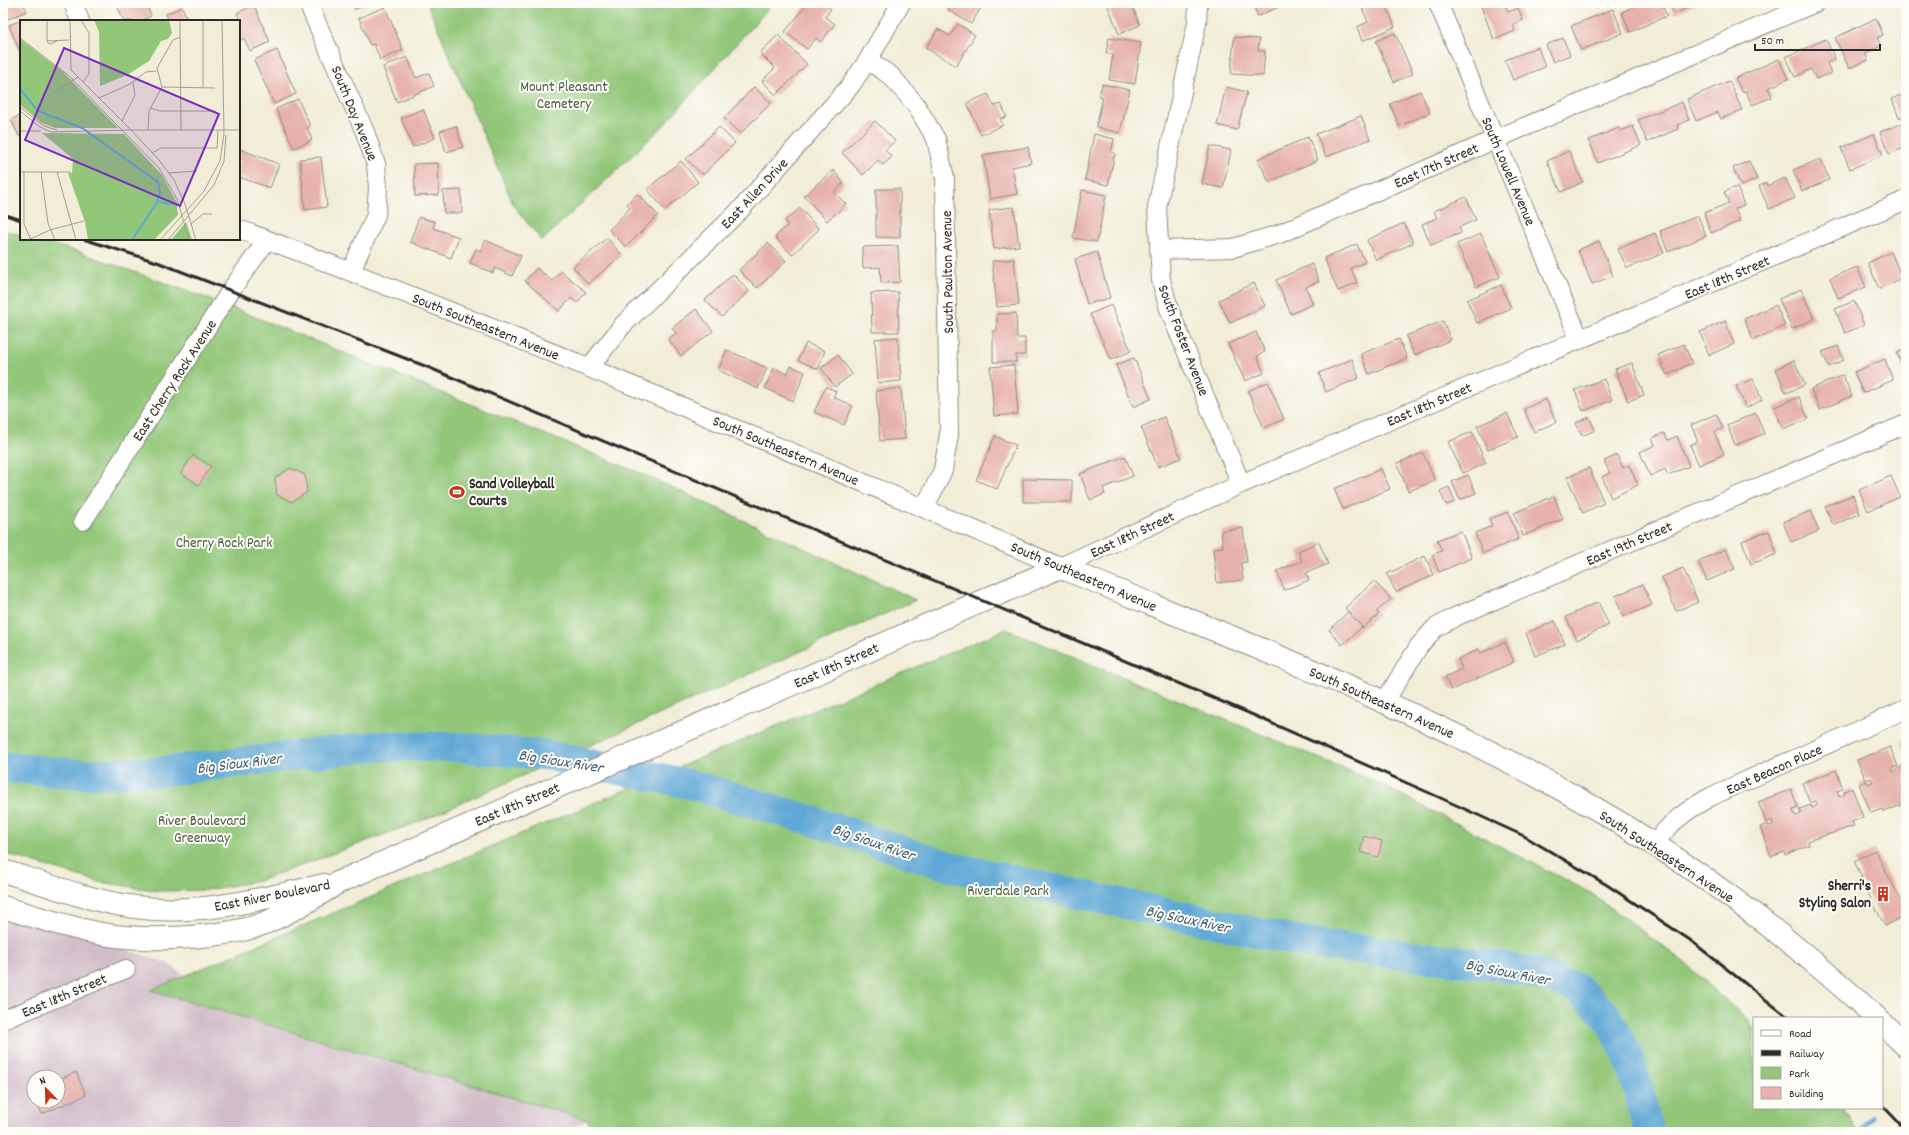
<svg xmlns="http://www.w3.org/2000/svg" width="1909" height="1135" font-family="Dekko,sans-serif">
<rect width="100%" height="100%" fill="#fdfcf7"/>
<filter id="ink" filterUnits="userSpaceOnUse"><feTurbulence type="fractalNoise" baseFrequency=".025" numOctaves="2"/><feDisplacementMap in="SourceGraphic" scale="8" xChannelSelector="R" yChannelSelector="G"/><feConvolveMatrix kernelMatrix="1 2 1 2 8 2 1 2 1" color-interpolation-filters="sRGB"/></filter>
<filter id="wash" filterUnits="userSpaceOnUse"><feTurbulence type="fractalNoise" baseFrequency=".012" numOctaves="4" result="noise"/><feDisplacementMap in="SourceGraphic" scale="16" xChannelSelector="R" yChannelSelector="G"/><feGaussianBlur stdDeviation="0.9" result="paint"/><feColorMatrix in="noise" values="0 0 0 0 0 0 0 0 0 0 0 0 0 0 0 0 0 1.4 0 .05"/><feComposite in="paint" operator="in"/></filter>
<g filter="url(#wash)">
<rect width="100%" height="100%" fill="#f1edd7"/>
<path fill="#d1bdc9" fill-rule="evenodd" d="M3,912L104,942L167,963L185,976L152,990L588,1120L561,1132H3ZM34,1077H58V1101H34Z"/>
<path fill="#92c779" stroke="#5e7952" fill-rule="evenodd" d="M427,3H773L662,127L542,241L514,206Z
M3,230L21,235V239H34L79,252L223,304L643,474L916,600L421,821L259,881L206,890L160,891L99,882L3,853ZM21,769L142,772H143L80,774Z
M1006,629L1372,780L1591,893L1685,963L1754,1026V1108H1843L1858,1132H592L588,1120L151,990Z"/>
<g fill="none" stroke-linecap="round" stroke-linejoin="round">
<path stroke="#5fa7d6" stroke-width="5" d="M1860,1132L1871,1118"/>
<path stroke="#5fa7d6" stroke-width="30" d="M3,767L80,774L156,772L378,746L457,747L545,755L690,784L813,821L951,867L1308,943L1491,965L1536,973L1577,988L1607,1016L1627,1053L1639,1090L1648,1132"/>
</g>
<g id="blocks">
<path fill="#e7b2ac" d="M3,3H23L27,11L3,21Z
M116,3H146L151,16L140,21H124Z
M353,3H368L355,9Z
M808,3H823L831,9L825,17L835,24L821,42L816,38L807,49L785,32Z
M952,3H984L971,24L948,10Z
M1107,3H1131L1140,25L1119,34Z
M1252,3H1288L1258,16Z
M1360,3H1385L1395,27L1362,41L1357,27L1368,22Z
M1489,3H1504L1508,12L1518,8L1523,20L1513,24L1515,31L1494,40L1481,6Z
M1642,3H1661L1667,16L1630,32L1622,12Z
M1669,3H1698L1674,14Z
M254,5L270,42L250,51L244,38L239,41V22L241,21L237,13Z
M182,7L188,21H169L166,14Z
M385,7L403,50L380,60L374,44L370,45L359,18Z
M1613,9L1623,33L1581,50L1571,26Z
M30,17L32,21H21V55L9,25Z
M1876,18L1883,35L1877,38L1881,46L1865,53L1868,60L1849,68L1835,38Z
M958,24L975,35L956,66L926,48L938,29L950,36Z
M1395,33L1413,74L1394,82L1376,41Z
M778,35L807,64L776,95L762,81L775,68L760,53Z
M1234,37L1259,39L1258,51H1265L1263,76L1231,74Z
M1109,38L1141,43L1135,84L1109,80L1113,54L1106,53Z
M1563,38L1570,55L1553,62L1546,45Z
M1826,39L1835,59L1827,63L1831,73L1816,79L1811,69L1795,77L1786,57Z
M1538,47L1545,67L1513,80L1505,60Z
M277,50L296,94L274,104L254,60Z
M407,57L416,78L429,73L434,86L397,102L383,67Z
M1779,59L1788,79L1768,88L1772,97L1752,105L1746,91L1742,92L1735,78Z
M1729,81L1742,110L1721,119L1718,112L1696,121L1687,99Z
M1102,84L1130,90L1120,133L1096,127L1103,97L1099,96Z
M754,87L771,103L740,134L724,118Z
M1226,87L1247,92L1237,130L1217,125Z
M1420,91L1430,113L1399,126L1390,104Z
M1906,93V115L1899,118L1892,99Z
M988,94L994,106L1001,104L1007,117L1000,119L1003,125L981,135L967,103Z
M298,99L310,126L307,128L312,140L294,148L276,109Z
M1682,102L1689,120L1677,125L1678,129L1647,142L1638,120Z
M423,109L435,138L413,147L401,118Z
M21,115V135L19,136L11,120Z
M1361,116L1370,139L1326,157L1316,134Z
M875,121L895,141L885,150L892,157L883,165L878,160L863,175L842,153Z
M1906,122V147L1889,154L1880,132Z
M456,126L463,147L446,152L440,131Z
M1633,126L1641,145L1598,163L1589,140L1619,128L1621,131Z
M719,127L735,143L703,175L686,159Z
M1094,134L1114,139L1111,152L1115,153L1108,185L1085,180Z
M1874,134L1883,155L1850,169L1841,148Z
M1308,137L1318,160L1269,182L1258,159Z
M1210,146L1231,150L1223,188L1202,184Z
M1028,147L1031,163L1012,167L1017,194L990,199L983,155Z
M239,149L279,164L270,188L239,177Z
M1569,151L1583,182L1561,192L1547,161Z
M321,157L327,207L305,210L300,159Z
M1821,159L1829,180L1802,191L1793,170Z
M681,161L698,182L665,210L647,189Z
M1749,161L1757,179L1741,186L1733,168Z
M438,163L439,195L415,196L414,164Z
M833,170L844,183L834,192L846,204L827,221L804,196Z
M1785,178L1795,198L1769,209L1759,186L1766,183L1767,186Z
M1737,187L1744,205L1735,209L1740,221L1711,233L1704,213L1729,203L1724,192Z
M876,189H900V238L876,237Z
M461,190L462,213H444L443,191Z
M1082,190L1106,195L1097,242L1073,238Z
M637,194L658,215L626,247L609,230L630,208L627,204Z
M1466,197L1476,220L1459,227L1461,233L1431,245L1422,224L1437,218L1434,211Z
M1014,207L1019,246L994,249L989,210Z
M800,208L819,229L792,255L775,237L788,225L785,221Z
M1698,216L1706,236L1668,252L1660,231Z
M419,217L435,222L433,228L459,237L451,258L410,242Z
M1404,223L1413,243L1376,260L1367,240Z
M1655,233L1664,253L1627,268L1618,249Z
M1481,234L1500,277L1476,287L1457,244Z
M607,238L622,255L588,284L573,267Z
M485,240L521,256L512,276L495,268L493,273L470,263L476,249L481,251Z
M1599,241L1613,276L1592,284L1578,250Z
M768,243L786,261L757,288L739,270Z
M1357,244L1365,262L1351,268L1357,283L1338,291L1324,258Z
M898,246L900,282L881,283L880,267L863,268L862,247Z
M1097,252L1110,298L1087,304L1075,259Z
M1891,252L1902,278L1879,289L1868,263Z
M1014,259L1019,305L997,307L992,261Z
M1312,264L1319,281L1306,287L1313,304L1291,314L1276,280Z
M1857,267L1866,287L1838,298L1830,278Z
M537,268L552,281L561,271L586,292L577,303L571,298L559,311L525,281Z
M733,274L749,291L722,317L705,300Z
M1254,283L1265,306L1230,323L1219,300Z
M1501,285L1511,308L1477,323L1467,300Z
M1801,289L1814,319L1792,329L1779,299Z
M898,292L899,332H872L871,293Z
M1854,301L1864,325L1845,333L1835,309Z
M1111,305L1131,351L1111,360L1090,314Z
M1776,305L1785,326L1753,340L1744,319Z
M696,309L713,331L681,356L668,339L676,333L672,328Z
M1016,313L1017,338H1025V355H1016V362H993V331H997V314Z
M1443,321L1451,340L1414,355L1406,336Z
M1725,321L1734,344L1709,355L1700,332Z
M1256,332L1265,352L1257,356L1264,373L1245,381L1228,344Z
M898,337L901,381L878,383L875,339Z
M1399,339L1407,358L1369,374L1361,354Z
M806,343L825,351L818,369L798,360Z
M1684,344L1692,363L1667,375L1658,355Z
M1838,346L1844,360L1829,367L1822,352Z
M1906,349V374L1897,353Z
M727,350L767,368L758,389L718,370Z
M838,355L852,374L835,387L821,368Z
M1134,358L1151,399L1133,407L1116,365Z
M1352,359L1359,378L1326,392L1319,373Z
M1885,359L1893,380L1863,393L1854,372Z
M1794,360L1805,385L1786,393L1776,369Z
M1632,363L1644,395L1628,401L1615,369Z
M1014,365L1018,414L994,416L990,367Z
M791,366L805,372L793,401L765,388L774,368L787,374Z
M1843,375L1852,396L1820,410L1811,389Z
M1604,379L1612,400L1583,411L1575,390Z
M1753,379L1762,400L1746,408L1736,386Z
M1268,382L1284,419L1264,428L1248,391Z
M826,387L836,391L833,397L853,406L844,425L814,412Z
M901,388L905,439L880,441L876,391Z
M1799,397L1808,419L1783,429L1774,407Z
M1546,399L1556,422L1534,432L1524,409Z
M1507,413L1518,437L1488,450L1477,426Z
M1756,413L1764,434L1735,445L1727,425Z
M1716,414L1723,428L1714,432L1724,454L1699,465L1690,445L1698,441L1691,425Z
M1164,417L1181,458L1158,467L1141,427Z
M1589,417L1595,430L1582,436L1576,423Z
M1472,432L1486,463L1463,473L1448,442Z
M1664,433L1668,440L1677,436L1689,466L1668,475L1665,469L1650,476L1640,452L1655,445L1652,438Z
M995,436L1016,445L997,489L976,480Z
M1423,453L1435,481L1408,491L1397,463Z
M193,455L211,466L199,485L181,473Z
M1617,455L1623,468L1629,465L1638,485L1611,498L1602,477L1610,473L1604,461Z
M1125,456L1133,476L1103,488L1105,494L1090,500L1080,474Z
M290,468L305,475L307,492L292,502L277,495L275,478Z
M1589,468L1604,503L1583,513L1567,477Z
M1381,469L1390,489L1343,509L1334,489Z
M1468,475L1476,493L1460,500L1452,482Z
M1891,476L1900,497L1868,511L1859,490Z
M1023,479L1072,480V502H1023Z
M1449,487L1455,502L1446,505L1440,491Z
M1853,495L1860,514L1833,525L1825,506Z
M1554,496L1563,519L1523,536L1514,513Z
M1811,511L1819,531L1791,542L1783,522Z
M1508,512L1519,539L1483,553L1475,533L1492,526L1489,519Z
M1243,528L1247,562L1241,563L1243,580L1217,583L1213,548L1223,547L1221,531Z
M1461,531L1472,558L1439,572L1432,555L1442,551L1437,540Z
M1769,531L1777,554L1751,564L1742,541Z
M1319,542L1328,564L1306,573L1309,580L1284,590L1277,571L1302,561L1298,551Z
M1726,549L1735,569L1707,581L1698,561Z
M1425,556L1434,575L1396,592L1387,574Z
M1683,568L1698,602L1676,611L1662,577Z
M1374,581L1391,599L1376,612L1379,614L1363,628L1345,608Z
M1643,584L1652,605L1623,617L1615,596Z
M1598,602L1609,625L1577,640L1566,617Z
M1348,612L1362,627L1342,645L1329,630Z
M1555,621L1565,644L1535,656L1526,633Z
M1505,642L1514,662L1451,690L1445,677L1462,669L1458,659L1479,649L1481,653Z
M1906,739V752L1902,741Z
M1890,747L1898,766L1892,769L1893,772L1906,764V803L1884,812L1883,809L1871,813L1859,784L1866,781L1868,784L1873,782L1871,778L1866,780L1857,760Z
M1836,770L1843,789L1837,791L1839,797L1845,794L1844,791L1852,788L1863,817L1852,822L1854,826L1808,841L1809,845L1785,855L1784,852L1771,857L1760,827L1768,824L1769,826L1773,825L1772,820L1766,823L1758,802L1791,789L1798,808L1793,810L1795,816L1801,814L1799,809L1811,805L1812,808L1818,805L1816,801L1810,803L1802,783Z
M1364,836L1382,841L1378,857L1360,852Z
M1875,850L1906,910V915L1885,926L1860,878L1862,877L1854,861Z
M76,1072L86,1095L42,1114L36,1101H58V1080Z"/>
</g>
</g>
<g filter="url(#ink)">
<use href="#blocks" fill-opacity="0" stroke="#8e8c81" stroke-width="1"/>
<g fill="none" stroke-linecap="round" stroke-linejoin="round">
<g stroke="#8e8c81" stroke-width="20">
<path id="minor" d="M73,3L80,21
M308,3L365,132L376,164L378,188L376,215L351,271
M1198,3L1197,23L1157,207L1161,280L1169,309L1241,484
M1438,3L1580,340
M868,60L891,76L916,105L936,139L945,178L949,435L943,470L925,507
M239,229C385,284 530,343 674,403C803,457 932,511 1060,567L1241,484L1906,200
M1159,250L1233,248L1279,234L1496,139L1815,3
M589,368L622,326L741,209L851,85L868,60L901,3
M83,521L231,290L267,240
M1385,701L1419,646L1435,628L1455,617L1906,424
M1653,845C1672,821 1685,811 1712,796L1906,709
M3,1020L126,969"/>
</g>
<g stroke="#8e8c81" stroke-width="24">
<path id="major" d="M3,871C46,884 90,901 135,907C199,916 261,899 324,885
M3,907C36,917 69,928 102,934C136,940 169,939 202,936C223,934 245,931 265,923C291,912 315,897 339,882L1060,567C1234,639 1412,705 1577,798C1685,858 1786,934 1877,1018
M1882,1023L1906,1046"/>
</g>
<use href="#minor" stroke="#fff" stroke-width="18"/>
<use href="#major" stroke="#fff" stroke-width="22"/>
<path stroke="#2b2b2b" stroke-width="3" d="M3,214L21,220
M83,239L157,262L425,366L1244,711L1434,795L1524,836L1607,885L1690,940L1789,1018
M1882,1105L1906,1130"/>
</g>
</g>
<defs>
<g id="stadium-bare" transform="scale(1.2)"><path d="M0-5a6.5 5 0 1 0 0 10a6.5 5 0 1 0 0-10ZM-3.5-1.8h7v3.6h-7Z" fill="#c8321e" stroke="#fdfcf7" stroke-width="2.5" paint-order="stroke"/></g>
<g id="building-bare" transform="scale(1.2)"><path d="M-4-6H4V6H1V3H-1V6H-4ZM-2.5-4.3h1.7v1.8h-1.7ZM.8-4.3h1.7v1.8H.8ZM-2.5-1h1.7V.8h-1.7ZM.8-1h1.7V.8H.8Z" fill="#c8321e" stroke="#fdfcf7" stroke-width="2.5" paint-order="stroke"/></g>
</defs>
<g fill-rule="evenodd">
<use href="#stadium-bare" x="457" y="492"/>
<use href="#building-bare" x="1883" y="894"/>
</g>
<g text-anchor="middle" stroke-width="4" stroke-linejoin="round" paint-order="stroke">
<g font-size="15" fill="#4a5a42" stroke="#fdfcf7">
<text x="564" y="91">Mount Pleasant<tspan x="564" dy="17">Cemetery</tspan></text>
<text x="224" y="547">Cherry Rock Park</text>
<text x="202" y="825">River Boulevard<tspan x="202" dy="17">Greenway</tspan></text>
<text x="1008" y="895">Riverdale Park</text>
</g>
<g font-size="15" fill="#2b2b2b" stroke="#fdfcf7">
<text transform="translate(355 113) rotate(68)" y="5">South Day Avenue</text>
<text transform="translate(1436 165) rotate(-24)" y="5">East 17th Street</text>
<text transform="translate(1509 171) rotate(67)" y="5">South Lowell Avenue</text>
<text transform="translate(754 193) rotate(-47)" y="5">East Allen Drive</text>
<text transform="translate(947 272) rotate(-91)" y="5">South Paulton Avenue</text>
<text transform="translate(1727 277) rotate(-23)" y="5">East 18th Street</text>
<text transform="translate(486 326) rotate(22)" y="5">South Southeastern Avenue</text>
<text transform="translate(1184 340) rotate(69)" y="5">South Foster Avenue</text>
<text transform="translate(174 380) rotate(-57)" y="5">East Cherry Rock Avenue</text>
<text transform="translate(1429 404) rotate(-23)" y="5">East 18th Street</text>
<text transform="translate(786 450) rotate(23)" y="5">South Southeastern Avenue</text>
<text transform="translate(1132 534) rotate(-25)" y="5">East 18th Street</text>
<text transform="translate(1629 543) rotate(-23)" y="5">East 19th Street</text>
<text transform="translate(1084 576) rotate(23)" y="5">South Southeastern Avenue</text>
<text transform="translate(836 665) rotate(-24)" y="5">East 18th Street</text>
<text transform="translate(1382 702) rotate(24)" y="5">South Southeastern Avenue</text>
<text transform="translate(1774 769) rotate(-24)" y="5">East Beacon Place</text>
<text transform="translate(517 804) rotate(-23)" y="5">East 18th Street</text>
<text transform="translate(1667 856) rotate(33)" y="5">South Southeastern Avenue</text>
<text transform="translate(272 895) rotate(-11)" y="5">East River Boulevard</text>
<text transform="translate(64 995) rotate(-23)" y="5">East 18th Street</text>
</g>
<g font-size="15" font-weight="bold" fill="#2b2b2b" stroke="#fdfcf7" text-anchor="start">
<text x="469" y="488">Sand Volleyball<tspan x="469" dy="17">Courts</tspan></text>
<text x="1871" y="890" text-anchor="end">Sherri's<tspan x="1871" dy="17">Styling Salon</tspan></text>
</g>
<g font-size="16" font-style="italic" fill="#405d6f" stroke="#fdfcf7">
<text transform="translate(561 760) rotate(9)" y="6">Big Sioux River</text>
<text transform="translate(239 762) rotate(-7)" y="6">Big Sioux River</text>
<text transform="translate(874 841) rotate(19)" y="6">Big Sioux River</text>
<text transform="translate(1188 918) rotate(12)" y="6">Big Sioux River</text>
<text transform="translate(1508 971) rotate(11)" y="6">Big Sioux River</text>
</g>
</g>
<g transform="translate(20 20)">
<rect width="220" height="220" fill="#f1edd7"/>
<path d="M74,0H149L152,13L148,19L141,21L129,41L107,55L80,66L79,12ZM0,19L42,51L98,108H35L22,103L0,85ZM22,113L104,114L142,155L156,181L158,195L134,220H68L65,202L48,153H52L53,139ZM166,202L172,220H151Z" fill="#92c779"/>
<path fill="none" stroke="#5fa7d6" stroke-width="2" d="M0,69L18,91L62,108L138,162L140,173L136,184L112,220M137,181L148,184L157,183"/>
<path fill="none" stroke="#a29f92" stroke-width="1" d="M27,0V21M50,0L51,50L111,110H220M61,0L69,13V54L63,62M160,0L161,110M183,0V67M0,18L48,55L139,148L157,179L169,220M37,21L30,24L28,23L27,21L49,20M142,67L195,68M33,73L58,57M79,78L110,64L126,52L136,51M0,87L24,106L37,110M130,88L140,91H196M0,91L20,107L31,112L111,110L139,140L154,160L165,184L176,220M102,101L115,75L113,63M128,110L129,91L142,67L137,48L153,20L160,17M0,111H21M132,133L141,128H197L198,110M0,152H51M4,152V204L11,220M21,152L28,203L35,220M37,152L56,220M149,153L177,151M171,204L183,194H192M8,220L30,210L64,201M140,220L184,171L200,141L204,114L202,0M148,220L194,165L204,141L206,115"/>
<path fill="#7b2cbf" fill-opacity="0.15" stroke="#7b2cbf" stroke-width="2" d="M44,28L199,94L160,186L5,120Z"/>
<rect width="220" height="220" fill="none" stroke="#2b2b2b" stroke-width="2"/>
</g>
<rect width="1909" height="1135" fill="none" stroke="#fdfcf7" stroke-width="16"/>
<rect x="1753" y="1017" width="130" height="92" fill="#fdfcf7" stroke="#a9a8a5"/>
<rect x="1761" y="1030" width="20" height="6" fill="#ffffff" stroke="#a9a8a5"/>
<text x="1789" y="1037" font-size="12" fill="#2b2b2b">Road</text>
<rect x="1761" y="1050" width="20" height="6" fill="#2b2b2b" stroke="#a9a8a5"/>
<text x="1789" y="1057" font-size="12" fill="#2b2b2b">Railway</text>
<rect x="1761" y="1067" width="20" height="12" fill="#92c779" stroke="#a9a8a5"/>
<text x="1789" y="1077" font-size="12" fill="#2b2b2b">Park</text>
<rect x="1761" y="1087" width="20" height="12" fill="#e7b2ac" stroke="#a9a8a5"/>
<text x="1789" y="1097" font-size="12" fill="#2b2b2b">Building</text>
<g transform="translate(46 1089) rotate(337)"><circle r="19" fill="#fdfcf7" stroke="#a9a8a5"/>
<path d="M0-3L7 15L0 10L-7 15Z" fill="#c8321e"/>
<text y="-6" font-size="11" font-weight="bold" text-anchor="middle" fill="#2b2b2b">N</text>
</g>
<path d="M1755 44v6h125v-6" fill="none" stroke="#2b2b2b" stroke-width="2"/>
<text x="1761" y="44" font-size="12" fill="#2b2b2b" stroke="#fdfcf7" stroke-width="3" paint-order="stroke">50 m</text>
</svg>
